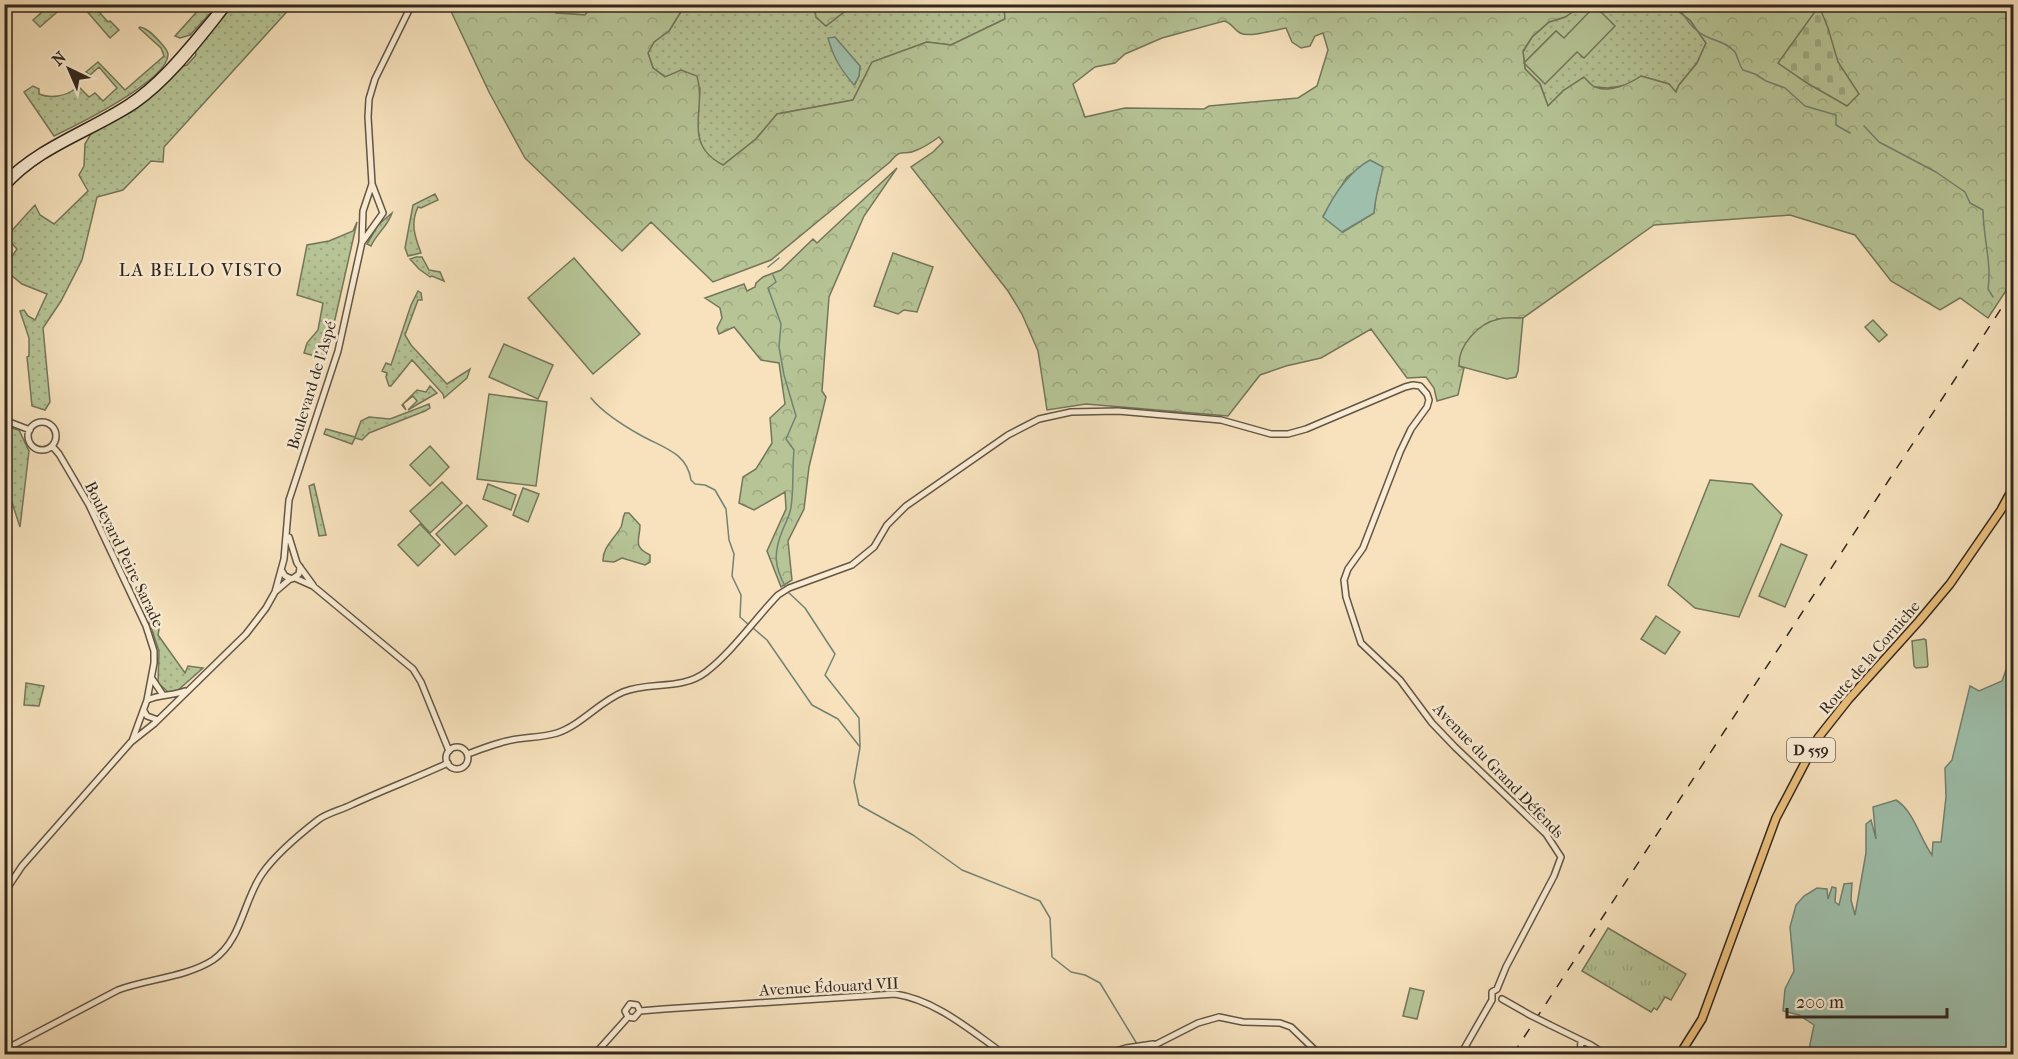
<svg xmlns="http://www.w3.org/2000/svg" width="2018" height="1059" font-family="'IM FELL French Canon',serif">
<defs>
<pattern id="grass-dots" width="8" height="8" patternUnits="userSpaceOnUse" patternTransform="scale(1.5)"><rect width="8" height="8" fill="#b6c496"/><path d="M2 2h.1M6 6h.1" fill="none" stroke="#9da881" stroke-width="1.8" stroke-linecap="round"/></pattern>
<pattern id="forest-crowns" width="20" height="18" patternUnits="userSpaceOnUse" patternTransform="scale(1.5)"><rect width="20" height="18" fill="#b6c496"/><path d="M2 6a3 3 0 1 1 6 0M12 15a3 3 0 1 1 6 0" fill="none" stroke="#9da881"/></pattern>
<pattern id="cemetery-stones" width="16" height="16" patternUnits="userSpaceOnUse" patternTransform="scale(1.5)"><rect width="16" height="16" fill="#b6c496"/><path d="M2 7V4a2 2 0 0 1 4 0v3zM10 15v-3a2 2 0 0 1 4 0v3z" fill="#9da881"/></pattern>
<pattern id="park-tufts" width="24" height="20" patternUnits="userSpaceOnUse" patternTransform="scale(1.5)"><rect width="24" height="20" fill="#b6c496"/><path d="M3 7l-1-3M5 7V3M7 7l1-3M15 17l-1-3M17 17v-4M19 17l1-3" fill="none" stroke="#9da881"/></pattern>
</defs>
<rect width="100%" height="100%" fill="#f7e2bd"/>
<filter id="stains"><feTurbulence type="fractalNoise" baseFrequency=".00333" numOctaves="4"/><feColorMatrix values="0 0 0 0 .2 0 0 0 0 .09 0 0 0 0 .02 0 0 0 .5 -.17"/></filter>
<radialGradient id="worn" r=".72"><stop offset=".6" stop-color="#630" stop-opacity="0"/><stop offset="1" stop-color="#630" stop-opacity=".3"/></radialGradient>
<path fill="url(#grass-dots)" stroke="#74765a" stroke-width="1.5" fill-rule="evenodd" d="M1583,4L1670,5L1690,20L1706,43L1697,63L1679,85L1675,93L1669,84L1641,76L1628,85L1608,88L1594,87L1564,90L1548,106L1540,84L1525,69L1523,52L1532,37L1549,22L1565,17ZM1556,31L1584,58L1577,51L1524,63Z
M50,5H65L40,27L33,20Z
M90,5H93L108,22L110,21L119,30L110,38L85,9Z
M203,5H218L190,35L180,38L175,36Z
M233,5H293L164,147L163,162L151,161L123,190L97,197L82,260L61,301L43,328L50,402L45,410L32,406L27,357L29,356V338L20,311L24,310L28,316L35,320L47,294L22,284L5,270L4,259L8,262L17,249L6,237L35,205L40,215L54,224L88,191L79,175L84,166L85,144L92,132L131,112L153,95L180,67L187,65L196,55L195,50Z
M551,5H593L585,15L556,13Z
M685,5H814L816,17L826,26L849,8L865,5H1004L1005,19L951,45L927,42L872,62L853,100L777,114L756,139L723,165C719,163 713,161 710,158C692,141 699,110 700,88L666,77L653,68L648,53L654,42L669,31ZM835,38L860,66L859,76L855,84Z
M140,27C149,29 155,37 161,43C164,47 168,50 168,55C167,81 77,125 54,136L24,92L33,86L39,89V94C51,99 65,96 75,89L74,86H78L89,97L95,93L103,101L117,88L99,67L90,75L86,72L98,62L125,90L164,56L161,48L139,28Z
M435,194L438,200L421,208L418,207C410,224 415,237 421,253L408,256L405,248L413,205Z
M392,213C388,226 377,233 371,246L367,244L378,225Z
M357,222L326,359L304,353L307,343L318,330L323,303L297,295L307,245L329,241L353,231Z
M416,257H422L429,270L440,272L444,281L432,276L430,277L419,269L410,259Z
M418,291L421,293L422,300H418L405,335L411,345L447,384L470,369L467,378L444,398L443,394L412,360L391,386H389L386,377L387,373L382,371L386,363L391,365L411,305Z
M430,386L437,393L408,410L417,401L413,396L403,404L406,410L402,405L417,390L426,392Z
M429,404L430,408L425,411L369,433L362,440L355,438L352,444L324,434L326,429L355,437L361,421L369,417L390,419Z
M4,426L19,430L29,451L20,527L5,481Z
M314,484L326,535L319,536L309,486Z
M148,610L153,623L160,624L158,635L185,673L188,666L203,668L177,691L168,692L158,683L159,651L146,612Z
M26,683L44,686L39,706L24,705Z"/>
<path fill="url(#forest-crowns)" stroke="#74765a" stroke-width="1.5" fill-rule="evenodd" d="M448,5H551L556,13L585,15L593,5H685L669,31L654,42L648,53L653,68L665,77L681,70L697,76C707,110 681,143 723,165L756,139L777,114L853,100L872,62L927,42L951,45L1005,19L1004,5H1583L1565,17L1549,22L1532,37L1523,51L1525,69L1540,84L1548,106L1564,90L1584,77C1587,80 1591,85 1595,87C1610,93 1629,84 1641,76L1669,84L1676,92L1679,85L1697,63L1706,43L1690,20L1670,5H2013V280L1988,318L1960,298L1940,310L1891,281L1855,235L1790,215L1654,225L1523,318L1497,319L1459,366L1464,368L1458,395L1437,401L1434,388L1426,377L1407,378L1371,329L1321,358L1286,366L1260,375L1228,416L1086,404L1047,410L1038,351L1022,314L1008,291L911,167L933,152L943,142L939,137C932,142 925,147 917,150C903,157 903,146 890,162L771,260L713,282L651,222L622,251L525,158L489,92ZM1224,21C1232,23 1233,29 1240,33C1249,38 1275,30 1286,28L1292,42L1301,48L1310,46L1315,36L1323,33L1328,50L1317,86L1298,98L1209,106L1204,109L1125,108L1085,117L1073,84L1095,67L1115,63L1125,54L1162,38ZM1357,170L1380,182L1376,194L1374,213L1343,232L1323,216L1347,177Z
M814,5V4L865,5L849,8L826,26L816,17Z
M897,168L864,216L829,297L822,391L826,397L809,467L804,509L788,541L792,580L781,587L767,551L786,509L785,492L754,510L739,503L743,477L756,469L772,443L770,418L785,404L779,363L761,360L734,327L719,334L717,328L722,318L720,308L705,298L744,284L747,291L755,287L756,283L763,277L781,270L813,239L817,243Z
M893,253L933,267L917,312L904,310L898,314L874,306Z
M625,513H629L640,525C640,540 632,546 650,555V562L645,565L622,558L614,562L603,561C602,548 615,538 621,527C623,523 622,518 625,513Z"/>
<path fill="url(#cemetery-stones)" stroke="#74765a" stroke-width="1.5" d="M1819,6L1828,28L1838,62L1859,94L1847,106L1807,83L1778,63Z"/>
<path fill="url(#park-tufts)" stroke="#74765a" stroke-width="1.5" d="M1608,928L1686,974L1671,1000L1665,997L1657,1010L1654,1008L1651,1012L1582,971Z"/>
<path fill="#b6c496" stroke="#74765a" stroke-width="1.5" d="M1595,6L1615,26L1584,58L1577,52L1545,84L1524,63L1556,31L1564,38Z
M574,258L640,334L593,374L528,298Z
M1523,318L1518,371L1516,377L1507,379L1459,366C1458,346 1478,323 1499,319C1506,317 1515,318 1523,318Z
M1873,320L1887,335L1879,342L1865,327Z
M504,344L553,365L538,399L489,377Z
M489,394L547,402L536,486L477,479Z
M430,446L449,467L430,486L410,465Z
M1710,480L1752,484L1782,515L1739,617L1695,608L1668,585Z
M442,482L462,503L430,533L410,511Z
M488,484L516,495L511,510L483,499Z
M523,488L539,494L528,522L513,515Z
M467,505L487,526L455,555L436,534Z
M420,524L440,545L418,566L398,545Z
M1781,544L1807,555L1785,607L1759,596Z
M1656,616L1680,632L1665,654L1641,639Z
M1924,639L1926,640L1928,665L1927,667L1916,668L1914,666L1912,641Z
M1410,988L1424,991L1417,1019L1403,1016Z"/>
<path fill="#9ebfab" stroke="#728273" stroke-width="1.5" d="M835,37L860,66L859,76L854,85C841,70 833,57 828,38Z
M1370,160L1383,167C1380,183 1375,197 1374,213L1342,232L1323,217C1334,194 1348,172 1370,160Z
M2013,650V1054H1808L1814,1025L1799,1015L1783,1011L1785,989L1794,971L1790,927L1796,905L1804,896L1817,888L1827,889L1828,899L1832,887L1836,888L1835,902L1839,905L1844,884L1852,883L1851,900L1855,915L1866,853V824L1871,820L1876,839L1873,807L1896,800C1914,811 1920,839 1932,855L1933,842H1941L1946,797L1945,768L1952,760L1970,686L1979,691L2002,681Z"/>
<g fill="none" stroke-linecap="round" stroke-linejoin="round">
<path stroke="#728273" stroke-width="1.5" d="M1677,4C1685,17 1691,29 1705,36C1715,41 1728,43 1735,52C1738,57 1739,65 1743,70L1755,74L1766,81L1785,88L1805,106L1836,115V125L1850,133
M1864,126L1879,142L1936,172L1965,192L1970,203L1983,210C1983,236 1992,264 1988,289L1993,297
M768,267L779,258
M773,275L776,282L768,288L781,324L779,347L784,375L796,416L786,439L794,450C792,470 794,488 791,507C790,515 786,522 783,529C773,553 774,566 786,588
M2007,327L2014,341
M591,398C604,414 624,426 642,436C664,448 687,453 691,480L695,484L705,485L715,490L726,509L729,540L734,554L732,576L741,595L740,617L749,625
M788,592L805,608L835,654L825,675L859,718L860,746
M753,628L767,640L812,705L838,719L860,747L854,782L859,805L913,835L962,870L1040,901L1050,918L1052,957L1071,972L1085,975L1100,983L1137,1044"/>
<g stroke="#625646" stroke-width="8">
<path id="tertiary" d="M363,241L383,213L372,184L368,117L369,99L375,79L412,4
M4,420L30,430
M28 436a14 14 0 1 1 28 0a14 14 0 1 1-28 0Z
M52,446L59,454L89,505L146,626L154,651V663L147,700
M289,537L297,563L313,585
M282,571L285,576L292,579L299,574L300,567
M295,578L313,586L413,669L421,682L449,751
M276,591L290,579
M153,680L163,695
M144,711L147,716L158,720
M132,741L147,700C160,694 172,696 185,691
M446 758a11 11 0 1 1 22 0a11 11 0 1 1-22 0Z
M468,754C481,749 494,744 507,741C523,737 541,738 557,733C581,725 599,702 623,692C650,681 681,691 706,672C732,652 755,619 778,595L789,588L852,565L874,547L887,525L906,506L1008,435L1039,419L1071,412L1118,411L1221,420L1271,434H1288L1306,429L1405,387L1413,385L1420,386L1427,394L1429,400L1427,407L1411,429L1400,452L1363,548L1348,569L1344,580L1346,597L1361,643L1400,680L1432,723L1455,747L1546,834L1561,857L1554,876L1506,967L1497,989L1492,992V1000L1461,1054
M4,893L22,866L131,742L155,723L246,634L266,608L275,592L284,559L289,500L338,351L362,242L363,211L372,184
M1502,999L1530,1015
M628,1017L634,1018L640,1011L664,1009L895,994C936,1000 971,1031 1004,1054
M628,1017L625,1011L630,1004L637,1005L640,1011
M1550,1025L1591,1045L1605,1054
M4,1050L118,990C147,979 187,977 213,960C242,940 243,901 262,874C275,855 300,834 318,820C327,813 341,810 351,805C383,790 416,778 448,763
M595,1054L628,1017
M1106,1054L1126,1048L1153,1044
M1127,1054L1141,1052L1198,1023L1219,1017L1243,1022L1280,1023L1291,1027L1319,1054
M1580,1054L1581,1041"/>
</g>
<g stroke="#31271e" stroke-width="9">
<path id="secondary" d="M4,181C39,145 87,130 128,103C166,78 194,38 224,4
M4,189C39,148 91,134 135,105C172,79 201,39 229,4"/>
</g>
<g stroke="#31271e" stroke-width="10">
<path id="primary" d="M1680,1054L1702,1019L1776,818L1818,738L1848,700L1919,621L1950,584L2001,510L2014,486"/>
</g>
<use href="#tertiary" stroke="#faecd4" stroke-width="5"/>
<use href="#secondary" stroke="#faecd4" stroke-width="6"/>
<use href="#primary" stroke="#ecc17e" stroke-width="7"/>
<path stroke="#31271e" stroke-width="1.5" stroke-dasharray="10 10" stroke-linecap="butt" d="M1513,1054L2014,289"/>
<g stroke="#625646" stroke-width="8" stroke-linecap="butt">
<path id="tertiary-bridge" d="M1530,1015L1550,1025"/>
</g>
<use href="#tertiary-bridge" stroke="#faecd4" stroke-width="5"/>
</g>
<g text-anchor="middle" stroke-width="5" stroke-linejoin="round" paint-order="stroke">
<rect fill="#faecd4" stroke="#6d6255" stroke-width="1.5" x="1787" y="738" width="48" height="24" rx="4.5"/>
<g font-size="15" font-weight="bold" fill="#31271e">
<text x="1811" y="755">D 559</text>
</g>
<g font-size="16" fill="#31271e" stroke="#faecd4">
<text transform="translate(311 385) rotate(-73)" y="6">Boulevard de l'Aspé</text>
<text transform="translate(125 554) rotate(64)" y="6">Boulevard Peire Sarade</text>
<text transform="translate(1869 657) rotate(-49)" y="6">Route de la Corniche</text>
<text transform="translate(1499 770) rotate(46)" y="6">Avenue du Grand Défends</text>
<text transform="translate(829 986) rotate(-3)" y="6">Avenue Édouard VII</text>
</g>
<g font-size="18" letter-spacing="1.5" fill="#31271e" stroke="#faecd4">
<text x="201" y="276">LA BELLO VISTO</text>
</g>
</g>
<rect width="2018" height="1059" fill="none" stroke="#f7e2bd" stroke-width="24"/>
<rect x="6" y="6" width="2006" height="1047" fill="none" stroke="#31271e" stroke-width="3"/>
<rect x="12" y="12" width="1994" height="1035" fill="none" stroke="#31271e" stroke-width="1.5"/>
<g transform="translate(69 69) rotate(316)" stroke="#faecd4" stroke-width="4.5" paint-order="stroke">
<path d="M0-4.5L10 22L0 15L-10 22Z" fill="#31271e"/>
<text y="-9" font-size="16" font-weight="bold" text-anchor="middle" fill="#31271e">N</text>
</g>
<path d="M1787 1008v9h160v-9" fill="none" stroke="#31271e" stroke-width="3"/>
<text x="1796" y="1008" font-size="18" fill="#31271e" stroke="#faecd4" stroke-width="4.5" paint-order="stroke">200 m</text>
<rect width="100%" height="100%" filter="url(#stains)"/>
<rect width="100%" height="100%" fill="url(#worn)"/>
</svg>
